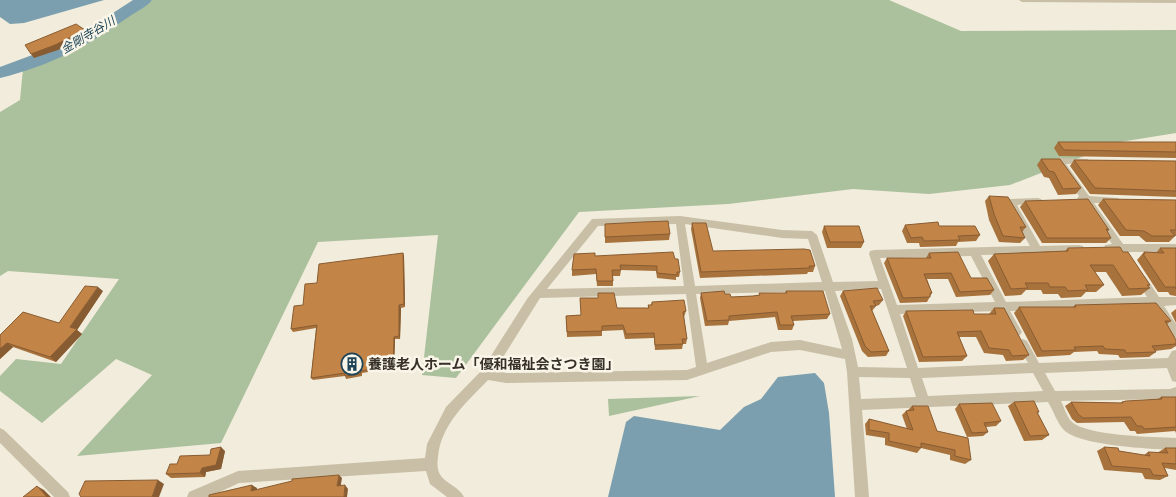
<svg xmlns="http://www.w3.org/2000/svg" width="1176" height="497" font-family="'Fira Sans Condensed','Noto Sans JP',sans-serif">
<rect width="100%" height="100%" fill="#f1ecdb"/>
<path fill="#abc09c" d="M152,0H889L961,31L1176,30V133L1120,142L1010,185L929,194L853,189L728,204L579,212L456,378L422,375L438,235L318,242L221,443L77,456L152,375L116,359L42,423L0,391V376L16,359L61,364L119,279L8,271L0,276V112L20,100L23,69L88,43L136,8Z
M700,396L609,416L608,399Z"/>
<path fill="#7b9fae" d="M0,0H104L24,23L10,24L0,17Z
M815,373L824,383L829,413L835,497H608L626,422L634,416L720,430L744,407L761,399L778,377Z"/>
<g fill="none" stroke-linecap="round" stroke-linejoin="round">
<path fill="#7b9fae" fill-rule="evenodd" d="M133,0H152C147,7 137,11 130,16C89,45 50,66 0,78V67L70,41Z"/>
<path fill="#c9bfa7" fill-rule="evenodd" d="M1019,0H1176V3L1022,2Z
M1059,158L1088,159L1089,161L1088,163L1066,164L1089,196L1118,198L1120,200L1118,202L1115,203H1094L1123,244H1176V252H1128V256C1123,257 1121,256 1118,252L1105,251L1104,248L1105,245L1112,244L1083,202L1079,201L1077,199L1079,196L1055,161Z
M1038,198L1041,199L1043,201L1041,203L1017,205L1040,246L1079,245L1083,246L1084,249L1083,252L1079,253L981,255L1006,302L1147,297L1136,279L1137,276H1145L1159,297H1176V305L1164,306L1176,324V338L1172,336L1153,306L1010,311L1022,332L1020,335L1016,337L1012,335L1000,311L900,314L918,368L1028,363L1017,344L1019,341L1023,339L1027,341L1039,363L1168,358L1172,351L1176,350V382L1172,381L1167,368L1045,373L1055,391L1170,389L1176,387V397L1170,399L1061,401C1064,407 1067,417 1072,422C1087,436 1155,437 1176,438V450C1153,449 1077,446 1063,429C1057,422 1053,410 1048,402L862,410L869,497H855L847,372L845,359L800,350L771,352L687,380L506,383L488,380C467,402 441,424 438,457C437,463 437,471 441,476C447,484 459,487 464,497H447L430,484L426,471L239,483L209,497H187L189,492L238,471L425,458L427,444L446,407L482,370L527,299L592,219L680,216L782,230L812,231L817,235L833,282L878,281L869,254L870,251L874,250L1030,246L1005,202L1010,199ZM676,224L684,286L547,289L598,226ZM685,224L782,238L808,239L822,282L695,286ZM971,256L995,302L897,305L880,258ZM881,289L907,368L858,367L852,339L835,291ZM825,291L842,349L800,340L771,342L707,363L696,294ZM686,294L696,367L687,370L506,373L495,370L540,298ZM1033,373L1043,391L928,396L922,378ZM859,377L910,378L916,397L861,399Z
M0,428L4,430L68,492L70,497H54L0,443Z"/>
</g>
<path fill="#a8723d" d="M1058,142H1176V158L1059,156L1054,148Z
M1041,159L1081,188L1076,194L1058,195L1049,178L1044,177L1037,165Z
M1074,160L1176,161V197L1090,194L1070,166Z
M989,196L1026,227L1022,232L1025,238L1020,243L999,242L989,220L985,201Z
M1103,199L1176,200V236H1175L1169,242H1146L1139,236H1120L1098,205Z
M1025,201L1109,230L1107,232L1111,238L1106,243H1042L1020,207Z
M692,223L713,251L815,266L813,272H808L807,274L700,278L691,229Z
M605,224L670,234L669,240L605,243Z
M905,225L939,226L980,235L976,241L958,242L956,246L920,247L919,243H907L902,231Z
M824,226L864,242L861,248H827L822,232Z
M1068,248L1123,252L1150,285L1148,286L1150,288L1141,295L1122,296L1106,272H1095L1104,285L1096,292H1086L1081,297L1061,298L1058,294H1043L1041,290H1026L1021,295L1005,296L988,261L994,254L1065,251Z
M1160,248H1176V296L1170,295L1168,292H1158L1137,260L1144,252L1156,253Z
M403,253L404,256L405,307L401,308L400,339H395L394,368L362,373V376L346,379L345,376L313,380L311,378L316,328L293,332L291,329L303,305L317,283Z
M929,253L971,278L994,290L990,295L956,297L948,279H927L932,293L927,302L900,303L884,263L887,258H926Z
M595,256L675,259L680,272L679,277H676V280L657,278L656,271L621,270L620,276H613V286H597L596,274L572,276V270Z
M103,291L77,330L82,334L56,362L13,347L0,359V335L59,323Z
M786,291L830,314L827,319L793,321L794,325L792,330H778L775,317L729,321L728,325L705,326L700,298L701,293L725,294L731,297L753,296L759,295V293H785Z
M843,291L883,300L879,305L876,306L872,311L889,351L886,356L868,357L862,351L840,296Z
M652,302L686,311L684,317L687,339L686,344H683L682,349L655,350L654,338L625,339L623,330L602,331V336L567,337L566,316L581,315L617,308H648V305H651Z
M1075,305L1171,321L1167,324L1176,340V346L1171,349L1155,351L1156,352L1149,357L1120,358L1118,355L1099,354L1097,351L1074,352L1070,355L1037,357L1014,313L1019,307H1073Z
M994,308L1029,355L1023,360L1006,361L1003,355L984,353L976,337H959L967,356L962,361L919,362L903,316L906,311L974,314H989Z
M1176,309V323L1171,313Z
M1161,397H1176V433L1175,431L1137,434L1135,431H1130L1124,422L1077,423L1072,419L1065,406L1071,402L1120,403L1122,402L1158,399Z
M1014,402L1039,412L1037,413L1049,435L1042,440L1024,441L1008,406Z
M959,404L1001,421L996,426L986,427L988,432L983,436L967,437L955,409Z
M912,406L937,431L971,460L965,464L950,460V455L921,448L917,453L885,445V438L866,435L865,424L869,419L907,429L902,415L906,411L908,410Z
M1104,447L1119,451L1144,455L1148,452L1157,453L1165,448H1176V470L1165,468L1168,476L1160,480L1145,479L1142,473L1104,470L1097,451Z
M225,451L221,469L206,472L205,477L171,478L166,474L177,464Z"/>
<path fill="#885c32" d="M85,30L89,35L58,50L34,58L31,54Z
M403,253L404,256L405,307L404,304Z
M98,287L103,291L77,330L82,334L56,362L50,357Z
M399,305L401,308L400,339L399,336Z
M394,337L395,339L394,368L393,365Z
M7,343L13,347L0,359V349Z
M221,447L225,451L221,469L206,472L205,477L200,473L202,468Z
M339,475L342,478L340,490L337,486Z
M158,480L164,484L159,497H152Z
M252,485L257,488L256,495L251,491Z
M345,485L348,489L347,497H344Z
M37,486L44,490L51,497H47Z"/>
<path fill="#c38447" stroke="#885c32" d="M76,24L85,30L55,45L31,54L25,45Z
M1058,142H1176V152L1064,150Z
M1041,159H1060L1081,188L1063,189L1054,172L1049,171Z
M1074,160L1176,161V191L1095,188Z
M989,196L1008,197L1026,227H1020L1025,238L1003,236L994,214Z
M1088,199L1109,230L1106,229L1111,238H1047L1025,201Z
M1103,199L1176,200V230H1170L1175,236H1152L1144,231L1126,230Z
M668,221L670,234L605,237V224L643,222Z
M938,222L939,226H975L980,235L958,236L960,240L924,241L922,237L911,238L905,225Z
M692,223H706L713,251L804,249L810,250L815,266H809L810,268L701,272Z
M824,226H859L864,242H830Z
M1120,247L1123,252H1128L1150,285H1147L1150,288L1129,289L1113,265H1090L1104,285H1085L1088,290L1068,291L1065,287H1050L1048,283H1025L1028,288L1011,289L994,254L1068,251V248Z
M1160,248H1176V289L1175,287H1165L1143,254H1145L1144,252L1164,253Z
M673,252L675,259H678L680,272H677V275L657,273V266L620,265L621,270H612L613,281H597L596,269L572,270L574,254L595,253V256Z
M958,252L971,278H987L994,290L960,292L951,273L924,274L932,293H930V297L903,298L887,258H931L929,253Z
M403,253L404,304L399,305V336L394,337L393,365L361,371L360,374L345,376V373L311,378L317,325L291,329L294,306L303,305L305,284L317,283L319,264Z
M85,286L98,287L70,327L77,329L50,357L7,343L0,349V335L23,312L59,323Z
M877,288L883,300L873,301L876,306H870L889,351L871,352L865,346L843,291Z
M724,291L725,294H730L731,297L753,296L760,295L759,293H787L786,291H823L830,314L791,316L794,325H780L777,312L729,316V320L707,321L701,293Z
M598,293H614L617,308H649L648,305H652V302L684,300L686,311L683,312L687,339H682L683,344L655,345L654,333L626,334L623,325L602,326V331L567,332L566,316L581,315L580,298H598Z
M1156,303L1171,321H1165L1176,340V344L1152,346L1156,352L1126,353L1125,350L1105,349L1103,346L1074,347L1076,350L1042,351L1019,307H1076L1075,305Z
M994,308H1004L1029,355L1012,356L1009,350L989,348L981,331L957,332L967,356L923,357L906,311L973,310L974,314H996Z
M1161,397H1176V427L1144,429L1142,426H1137L1131,417L1083,418L1078,414L1071,402L1123,403L1122,402L1126,401L1162,399Z
M1034,401L1039,412H1037L1049,435L1030,436L1014,402Z
M992,403L1001,421L984,423L988,432L972,433L959,404Z
M912,406H928L937,431L968,438L971,460L955,456V450L921,443V448L889,441V433L869,430V419L913,430L906,411L914,410Z
M221,447L216,465L202,468L200,473L166,474L170,464H177L180,456L210,455L211,449Z
M1104,447L1118,448L1119,451L1150,456L1148,452L1168,453L1165,448H1176V464L1162,463L1168,476L1153,475L1150,469L1112,466Z
M339,475L337,486L345,485L344,497H209V495L252,485L251,491L292,481V479Z
M158,480L152,497H81L79,494L85,481Z
M37,486L47,497H23Z"/>
<defs>
<g id="building-ring" transform="scale(1.125)"><circle r="9.5" fill="#f9f5e8" stroke="#1e4557" stroke-width="1.5"/><path d="M-4-6H4V6H1V3H-1V6H-4ZM-2.5-4.3h1.7v1.8h-1.7ZM.8-4.3h1.7v1.8H.8ZM-2.5-1h1.7V.8h-1.7ZM.8-1h1.7V.8H.8Z" fill="#1e4557"/></g>
</defs>
<g fill-rule="evenodd">
<use href="#building-ring" x="352" y="364"/>
</g>
<g text-anchor="middle" stroke-width="5" stroke-linejoin="round" paint-order="stroke">
<g font-size="12" font-style="italic" fill="#1e4557" stroke="#f9f5e8">
<text transform="translate(88 35) rotate(-31)" y="4">金剛寺谷川</text>
</g>
<g font-size="14" font-weight="bold" fill="#363028" stroke="#f9f5e8" text-anchor="start">
<text x="368" y="369">養護老人ホーム「優和福祉会さつき園」</text>
</g>
</g>
</svg>
